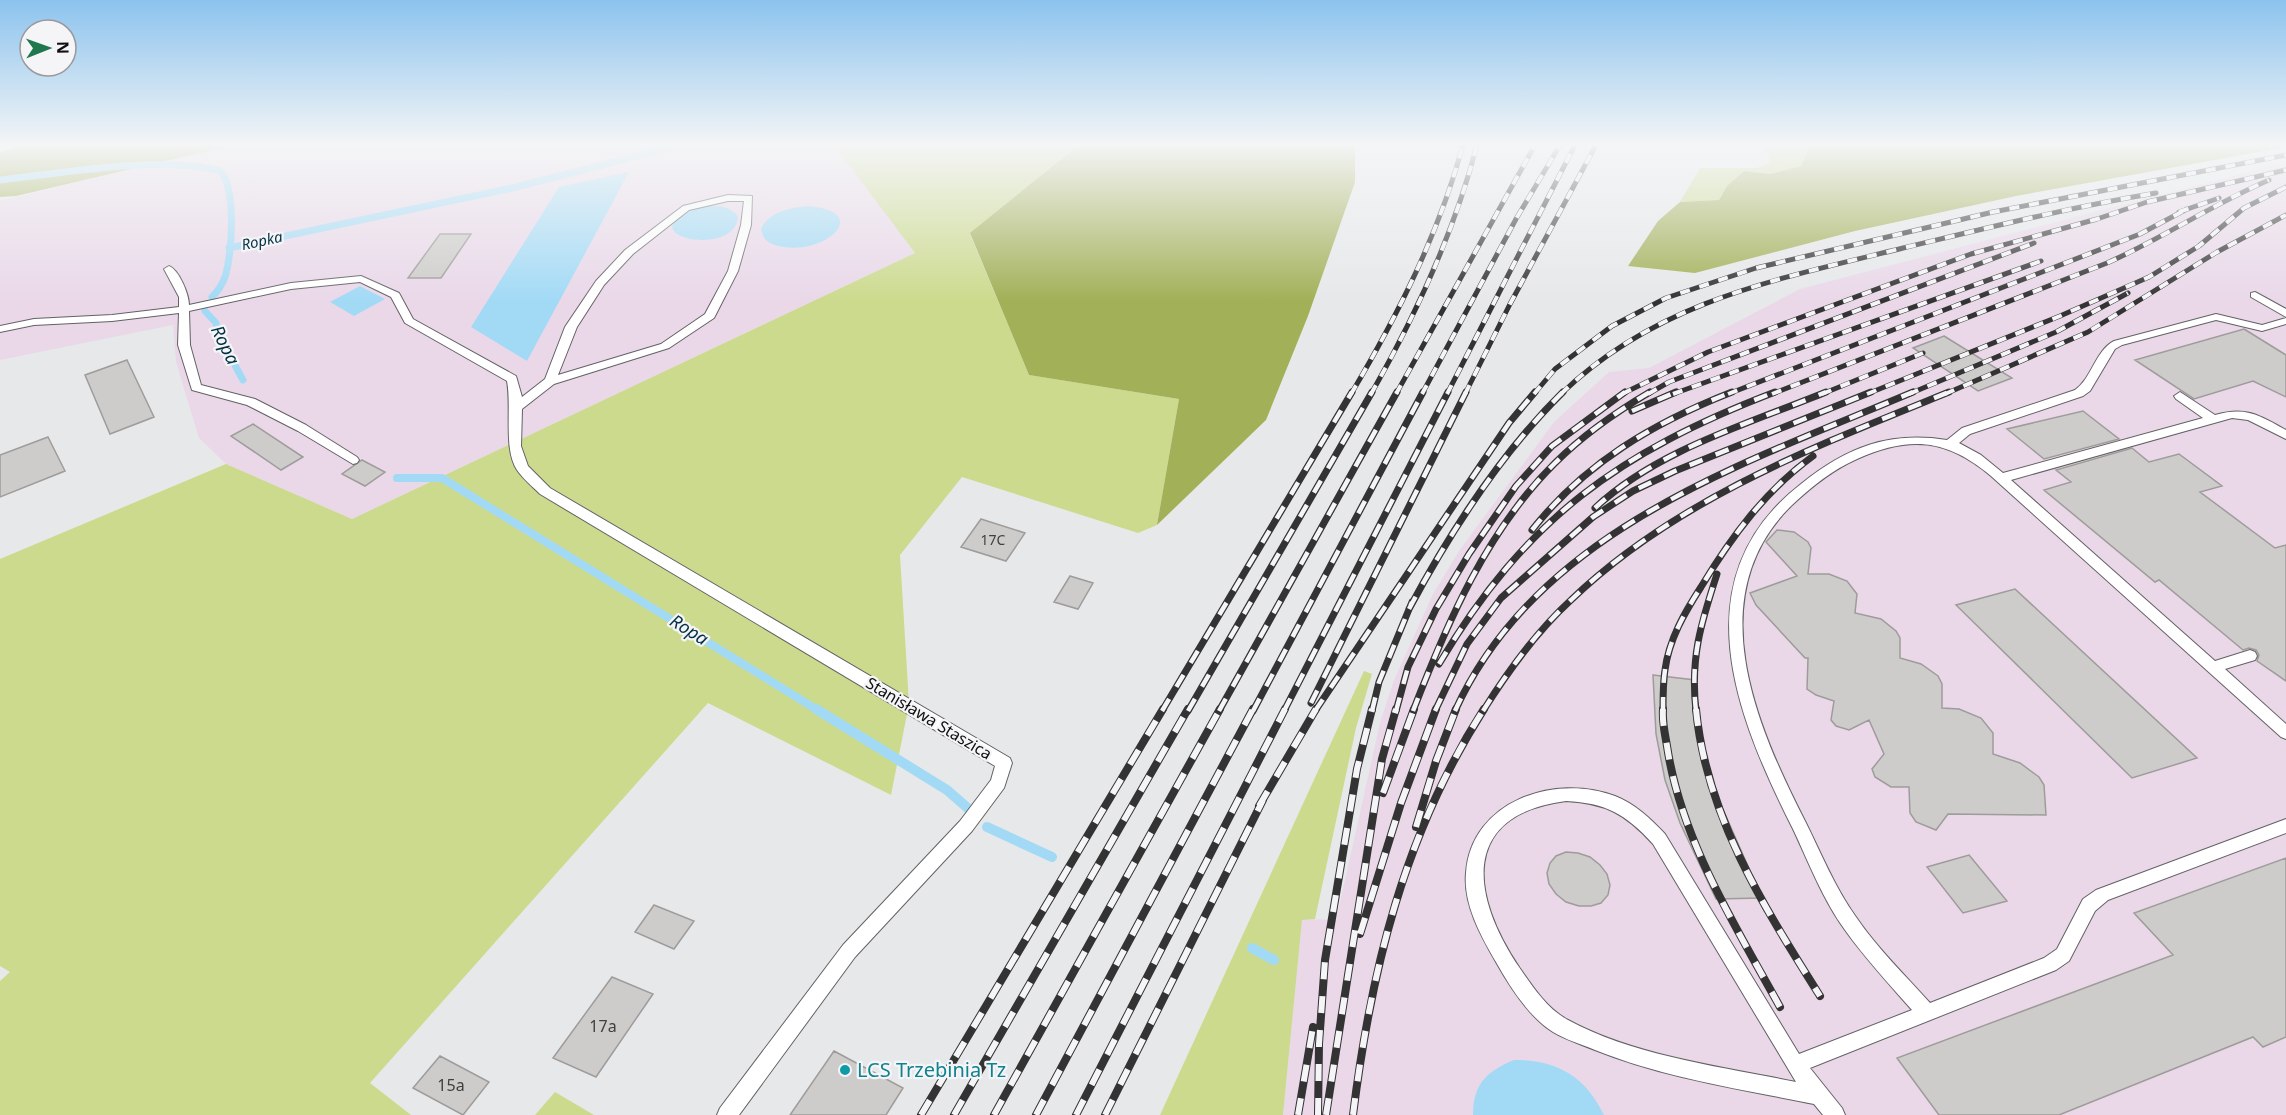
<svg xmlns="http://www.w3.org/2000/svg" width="2286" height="1115" font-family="'Noto Sans',sans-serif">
<rect width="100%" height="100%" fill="#e7e8ea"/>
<path fill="#ead8e9" d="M234,145H834L915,253L352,519L226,464L199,438L176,362L173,325L0,360V201Z
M2286,162V1115H1283L1302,919L1336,920L1380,723L1394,680L1433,594L1459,551L1554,422L1609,372L1649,368L1800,289Z"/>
<path fill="#ccda8d" d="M834,145H1079L970,234L1029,375L1179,399L1157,525L1138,533L962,477L900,555L909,704L891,795L708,703L370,1083L411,1115H0V981L10,972L0,966V559L226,464L352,519L915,253Z
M1760,145H1810L1801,166L1770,174L1744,171L1727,186L1719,200L1680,202L1700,168H1757L1769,163L1770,156Z
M1364,671L1372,674L1356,728L1315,919L1302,920L1283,1115H1160Z
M555,1092L594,1115H535Z"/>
<path fill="#a2b057" d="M20,145H234L16,196L0,197V153Z
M1079,145H1355V182L1308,316L1266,420L1157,525L1179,399L1029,375L970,233Z
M1810,145H2286V147L2016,196L1855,231L1695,273L1628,266L1658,221L1680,202L1719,200L1727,186L1744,171L1770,174L1801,166Z"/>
<path fill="#a2daf6" d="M629,172L527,361L471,327L559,187Z
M708,206C720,206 731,206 738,217C735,254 650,240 678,218C688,211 696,208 708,206Z
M808,206C875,212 823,257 779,246C769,244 763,240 761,229C770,211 790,208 808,206Z
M360,286L385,299L354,316L330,302Z
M1514,1060C1557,1060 1585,1076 1604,1115H1473C1473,1084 1487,1071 1514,1060Z"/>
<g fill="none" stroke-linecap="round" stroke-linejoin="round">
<path stroke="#a2daf6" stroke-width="7" d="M0,180C62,173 161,155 220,171C237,188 232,255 225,277C222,285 218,291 212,297
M229,248L512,188L680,145
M205,311L216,323L220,338L243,380"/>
<path stroke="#a2daf6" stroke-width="8" d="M397,478H442L819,711"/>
<path stroke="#a2daf6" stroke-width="10" d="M816,709L947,790L971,811
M987,827L1052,857
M1252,948L1274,960"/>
</g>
<path fill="#cdccca" stroke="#9e9c9a" stroke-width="1.5" d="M440,234H471L441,278H408Z
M2244,329L2286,355V397L2253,381L2194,399L2135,360Z
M1944,336L2012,378L1978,391L1913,348Z
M127,360L154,417L110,434L85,375Z
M2083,411L2119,439L2044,459L2007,429Z
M253,424L303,457L281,470L231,436Z
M48,437L65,471L0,497V455Z
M2132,448L2149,462L2179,454L2222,486L2200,492L2275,548L2286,545V681L2257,661L2259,655L2256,650L2249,648L2243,650L2159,580L2155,582L2044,490L2071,482L2056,470Z
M362,460L385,472L365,486L342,474Z
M981,519L1025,533L1006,561L961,547Z
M1777,530L1794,532L1808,542L1811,548L1808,574H1829L1847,581L1857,594L1855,613L1881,619L1896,631L1900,638V658L1921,664L1938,676L1942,684V708L1959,709L1981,718L1993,733V754L2020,763L2039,777L2044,785L2046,815L1948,814L1936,830L1916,822L1910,813L1909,787H1891L1875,777L1872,769L1884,754L1869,720L1849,730L1836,726L1831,720L1834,701L1816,695L1807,689L1808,658H1805L1756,605L1750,593L1797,576L1766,542Z
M1070,576L1093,583L1078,609L1054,602Z
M2015,589L2197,758L2132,778L1956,605Z
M1653,675L1695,680L1702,744L1714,789L1762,898L1716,899L1680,823L1665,780L1656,734Z
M1566,852L1578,853L1590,857L1600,865L1607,874L1610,885L1608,895L1601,903L1591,906H1579L1566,902L1556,894L1549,884L1547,873L1550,863L1556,856Z
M1969,855L2007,901L1963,913L1927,867Z
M2286,858V1037L2263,1047L2253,1037L2059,1115H1939L1897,1058L2173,955L2134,913Z
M654,905L694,921L674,949L635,932Z
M612,977L653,994L596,1077L553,1058Z
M834,1051L903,1088L886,1115H790Z
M440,1056L489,1082L463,1115L413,1088Z"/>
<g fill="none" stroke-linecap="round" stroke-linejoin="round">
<g stroke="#626265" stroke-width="2">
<path id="lane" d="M728,195L752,196L751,225L738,271L714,318L669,348L554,384L522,409L521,446L528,466L550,488L1010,758L1012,763L1004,788L972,831L855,957L739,1115H717L720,1108L843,945L960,821L991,780L995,766L540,494C533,487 523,479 517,470C503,449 512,407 507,381L405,323L391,297L360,282L291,289L189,311L190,345L201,385L255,399L306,425L357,457L359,460L357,463L353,464L298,431L247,405L192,390L178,345L179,313L112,321L34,325L0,332V326L34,319L112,315L179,307V297L164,269L169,266C179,270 189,294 189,305L291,283L361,276L399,293L413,319L516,376L522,397L545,379L565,327L596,281L625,250L683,206ZM728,201H744L741,225L728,271L705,314L661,344L558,375L577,327L604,285L633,254L689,210Z
M2255,292L2286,309V317L2251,297V293Z
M2216,314L2262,325L2286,318V324L2262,331L2216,320L2122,345L2115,349L2090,391L2083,396L1970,434L1959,443L1981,455L2003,473L2203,418L2176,399L2174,396L2180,392L2215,415C2246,406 2259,415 2286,430V439L2248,420L2232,418L2011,480L2215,661L2250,650L2255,652L2257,656L2255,660L2225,669L2286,724V739L2281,737L1991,476C1947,439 1910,435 1857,459C1832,470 1811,487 1791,506C1700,596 1756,725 1805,821C1821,853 1835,888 1856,917C1877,948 1905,975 1930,1003L2044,958L2057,949L2083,899L2096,890L2286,819V833L2108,900L2095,911L2069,961L2056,970L1810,1068L1842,1108L1845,1115H1823L1814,1104C1740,1089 1665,1078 1595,1050C1581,1044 1566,1040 1553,1032C1529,1017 1510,987 1496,962C1481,936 1463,904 1466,873C1471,801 1555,773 1615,796C1635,804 1650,818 1665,834L1799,1054L1912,1010C1889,984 1865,958 1845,930C1823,900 1809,863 1793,829C1736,716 1680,578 1801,484C1847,447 1889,431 1947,440L1962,428L2075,390C2092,378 2095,351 2114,341ZM1566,801C1606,803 1626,814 1653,844L1796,1082C1723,1067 1634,1056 1568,1020C1547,1009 1532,986 1519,967C1471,896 1459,815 1566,801Z"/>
</g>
<use href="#lane" fill="#fff" fill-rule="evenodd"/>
<g stroke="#333334" stroke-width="5">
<path id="rail-far2" d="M2179,212L2219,198
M1351,394C1398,315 1439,233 1463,145
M1371,394C1416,315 1454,233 1477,145
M1396,394L1535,145
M1422,394L1516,219L1560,145
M1447,394L1575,145
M1465,394L1510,304L1596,145
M1534,394L1555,369L1612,326L1666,298L1756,268L1993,212L2286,155
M1561,394C1657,301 1778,279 1903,248C1987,228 2071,207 2156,193
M1622,394L1708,352L1971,254L2097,219L2147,202L2286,170
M1648,394L1669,382L2034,243
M1673,394L2041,261
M1728,394L2140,234L2187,209
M1772,394L2107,263C2163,238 2213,204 2269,180
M1822,394L1923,353
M1867,394L2060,316L2149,277L2199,246L2244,208L2286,187
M1909,394L2056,332L2128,293
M1945,394L2088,332L2217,252L2286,215"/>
</g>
<g stroke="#333334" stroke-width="7">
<path id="rail-far1" d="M1632,411L1676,392
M1595,508C1657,450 1748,424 1826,392
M1532,530C1585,463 1653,423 1732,392
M1409,609C1449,534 1502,452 1563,392
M1439,664C1526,518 1619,452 1775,392
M1311,703L1466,392
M1162,711L1352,392
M1188,711L1372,392
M1219,711L1397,392
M1253,711L1423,392
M1284,711L1448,392
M1315,711L1509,423L1535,392
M1372,711L1379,682L1412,602
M1396,711L1408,667L1436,609L1469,554L1516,486L1552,446L1625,392
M1413,711C1447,623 1487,530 1555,463C1583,435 1616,412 1650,392
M1435,711L1467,644L1501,598L1593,517L1633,491L1675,471L1871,392
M1455,711C1537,530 1743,464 1913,392
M1483,711C1508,671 1536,632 1571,600C1676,499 1816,446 1949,392
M1663,711C1663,697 1663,683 1665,670C1669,639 1685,612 1701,587C1732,536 1765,491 1813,456
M1696,711C1690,658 1701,623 1717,574"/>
</g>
<g stroke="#333334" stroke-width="8">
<path id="rail" d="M1663,709C1662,722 1665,734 1667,746C1681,840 1735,925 1780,1007
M1696,709C1706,816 1764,907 1820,996
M1383,793L1414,709
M1259,806L1316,709
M1416,827L1436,761L1456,709
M1360,934L1401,803L1436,709
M921,1115L1163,709
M954,1115L1188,709
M994,1115L1220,709
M1036,1115L1253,709
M1076,1115L1285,709
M1105,1115L1263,800
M1298,1115L1313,1027
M1318,1115L1319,1044L1325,960L1357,769L1372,709
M1326,1115L1382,759L1396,709
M1353,1115C1371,970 1404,834 1484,709"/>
</g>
<use href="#rail-far2" stroke="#f5f5f8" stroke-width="4" stroke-dasharray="10" stroke-linecap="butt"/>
<use href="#rail-far1" stroke="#f5f5f8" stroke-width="4.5" stroke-dasharray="14" stroke-linecap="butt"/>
<use href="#rail" stroke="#f5f5f8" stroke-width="6" stroke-dasharray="17" stroke-linecap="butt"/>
</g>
<linearGradient id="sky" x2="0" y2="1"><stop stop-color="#8cc3ee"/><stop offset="0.48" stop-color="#f4f5f6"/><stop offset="1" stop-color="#f4f5f6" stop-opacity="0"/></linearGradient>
<rect width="2286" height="301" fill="url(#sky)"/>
<circle fill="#0f9aa8" stroke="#f5f5f8" stroke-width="2" cx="845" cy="1070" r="6"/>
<g text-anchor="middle" stroke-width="4.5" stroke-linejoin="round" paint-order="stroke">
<g font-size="14" fill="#3f3f3f">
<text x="993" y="545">17C</text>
</g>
<g font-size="15" font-style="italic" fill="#013144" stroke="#f5f5f8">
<text transform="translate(262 241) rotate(-12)" y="5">Ropka</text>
</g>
<g font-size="16" fill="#101011" stroke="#f5f5f8">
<text transform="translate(929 718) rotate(31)" y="6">Stanisława Staszica</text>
</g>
<g font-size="16" fill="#3f3f3f">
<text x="603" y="1032">17a</text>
<text x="451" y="1091">15a</text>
</g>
<g font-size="18" font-style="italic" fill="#013144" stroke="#f5f5f8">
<text transform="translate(225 345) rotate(64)" y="6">Ropa</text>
<text transform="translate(689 630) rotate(32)" y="6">Ropa</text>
</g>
<g font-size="20" fill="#0d838f" stroke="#f5f5f8" text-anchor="start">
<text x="857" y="1077">LCS Trzebinia Tz</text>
</g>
</g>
<g transform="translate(48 48) rotate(89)"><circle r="28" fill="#f5f5f8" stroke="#99999c" stroke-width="1.5"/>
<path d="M0-4.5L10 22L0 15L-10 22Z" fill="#1f784d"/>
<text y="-9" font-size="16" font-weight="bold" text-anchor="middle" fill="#101011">N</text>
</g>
</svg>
